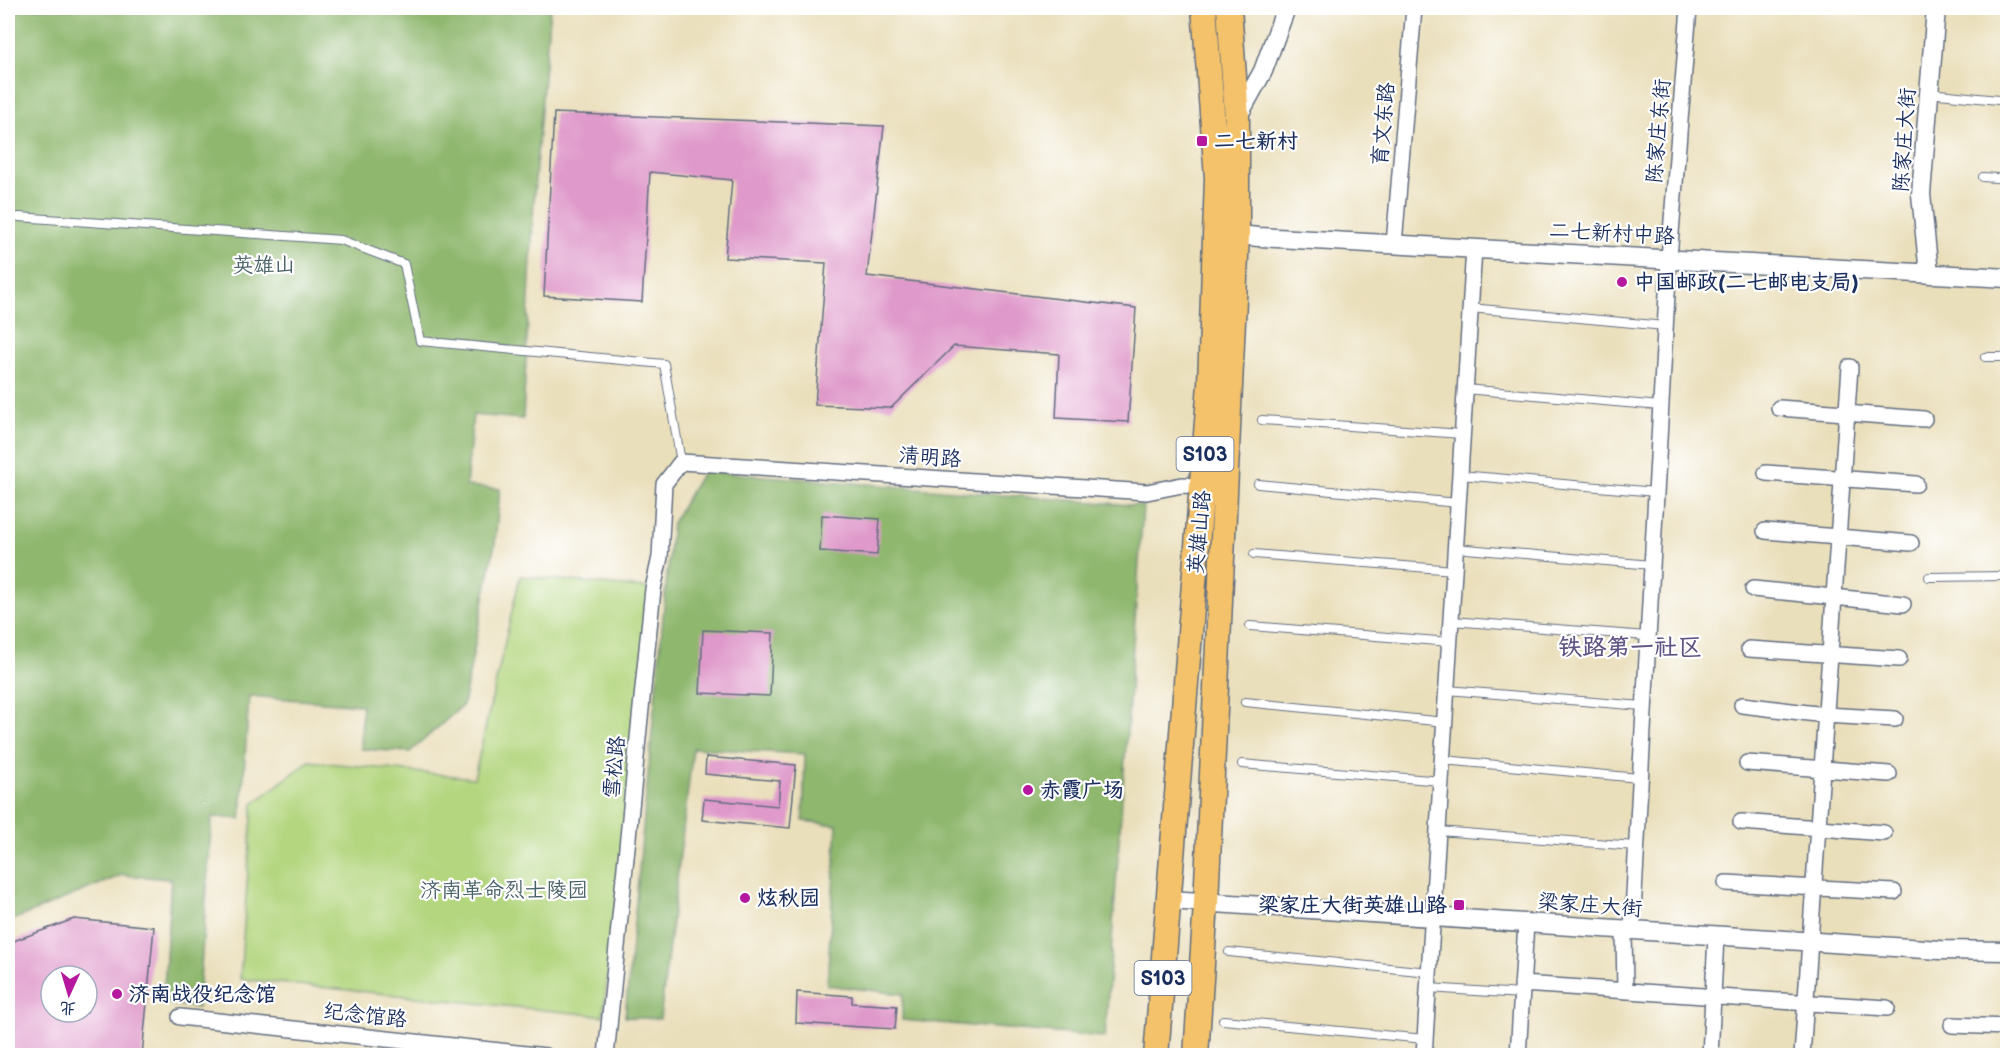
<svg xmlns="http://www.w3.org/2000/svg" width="2015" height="1063" font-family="'Balsamiq Sans','LXGW WenKai TC',sans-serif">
<rect width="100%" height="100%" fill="#fff"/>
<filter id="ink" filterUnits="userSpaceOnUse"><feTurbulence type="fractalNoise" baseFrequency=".0167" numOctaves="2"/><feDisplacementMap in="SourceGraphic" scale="12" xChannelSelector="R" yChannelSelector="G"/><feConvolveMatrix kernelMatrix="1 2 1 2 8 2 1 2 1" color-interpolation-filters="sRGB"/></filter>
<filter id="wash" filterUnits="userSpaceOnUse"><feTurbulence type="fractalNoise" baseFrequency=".008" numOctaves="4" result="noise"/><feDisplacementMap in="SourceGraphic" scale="24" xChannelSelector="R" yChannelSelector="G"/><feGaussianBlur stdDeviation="1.35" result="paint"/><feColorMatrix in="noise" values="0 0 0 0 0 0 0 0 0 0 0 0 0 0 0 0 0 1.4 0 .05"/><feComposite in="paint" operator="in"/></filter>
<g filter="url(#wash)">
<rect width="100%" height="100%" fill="#eadfbb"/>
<path fill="#b4d67f" stroke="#68826e" stroke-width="1.5" d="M520,576L653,589L603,1016L240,979L253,804L309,761L474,778Z"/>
<path fill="#8fb76e" stroke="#557366" stroke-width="1.5" d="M8,8H550L535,178L523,419L473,415L466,486L500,489L495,543L463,705L410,752L361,749L362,705L249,696L241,819L212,817L198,1008L163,1003L171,879L122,875L8,922Z
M703,471L1143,506L1105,1037L902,1020L903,994L827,985L837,825L803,821L805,754L693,748L660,1019L625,1017L672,523Z"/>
<g id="blocks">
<path fill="#df99ca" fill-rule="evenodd" d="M554,113L884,126L867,276L1136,308L1128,422L1056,418L1059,354L954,346L891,408L815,405L826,263L725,258L732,180L650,172L642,302L544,296Z
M822,515L880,519L877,555L820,551Z
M703,630L773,633L770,696L700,693Z
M706,757L796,765L790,828L702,820L704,799L778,806L780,781L705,774Z
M74,919L154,927L142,1056H8V943ZM51,976H87V1012H51Z
M797,992L852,996V1003L897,1006L895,1029L796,1023Z"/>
</g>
</g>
<g filter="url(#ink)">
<use href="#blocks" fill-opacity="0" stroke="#636d7f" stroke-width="1.5"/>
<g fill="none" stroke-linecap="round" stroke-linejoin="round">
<g stroke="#636d7f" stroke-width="10">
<path id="service" d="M1929,93L2008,101
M1983,177L2008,179
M19,217L341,240L404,264L420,341L664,364L681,462
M1470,308L1665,326
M1985,357H2008
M1465,389L1661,406
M1262,420L1462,434
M1460,475L1656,492
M1258,484L1458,503
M1455,548L1652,565
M1254,554L1454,570
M1929,577L2008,576
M1451,621L1647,636
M1250,626L1450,642
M1447,690L1643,706
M1245,702L1445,722
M1443,760L1639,778
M1242,764L1441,781
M1438,831L1635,846
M1229,952L1429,972
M1428,988L1522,994
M1223,1020L1425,1039"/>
</g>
<g stroke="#636d7f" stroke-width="18">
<path id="minor" d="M1394,244L1414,8
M1779,408L1924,419
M1766,473L1916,484
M1765,531L1911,543
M1753,589L1903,604
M1749,649L1899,659
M1742,705L1825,715L1895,719
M1747,763L1889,774
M1741,822L1884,833
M1726,883L1894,892
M1624,930L1625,991
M1632,930L1669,258L1689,8
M1522,984L1887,1008
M180,1017L546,1056
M1952,1025L2008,1027
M606,1056L653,589L660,557L664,484L681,462L1147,492L1182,485L1202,486
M1424,1056L1474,248
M1518,1056L1526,923
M1710,1056L1716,936
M1802,1056L1850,367"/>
</g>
<g stroke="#636d7f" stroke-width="21">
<path id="tertiary" d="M1237,118L1263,71L1286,8
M1225,236L1237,235L1259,237L2008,278
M1929,274L1921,194L1936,8
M1169,900L1940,950L2008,951"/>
</g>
<g stroke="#636d7f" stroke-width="27">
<path id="primary" d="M1156,1056L1210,384L1217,178L1204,8
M1196,1056L1206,903L1237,235V118L1229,8"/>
</g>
<use href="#service" stroke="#fff" stroke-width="8"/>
<use href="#minor" stroke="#fff" stroke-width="15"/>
<use href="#tertiary" stroke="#fff" stroke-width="18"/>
<use href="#primary" stroke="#f4c26a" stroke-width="24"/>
</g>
</g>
<g fill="#b5179e" stroke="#fff" stroke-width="2">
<rect x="1196" y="135" width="12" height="12" rx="3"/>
<circle cx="1622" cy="282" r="6"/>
<circle cx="1028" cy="790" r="6"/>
<circle cx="745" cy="898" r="6"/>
<rect x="1453" y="899" width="12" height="12" rx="3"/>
<circle cx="117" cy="994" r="6"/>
</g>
<g text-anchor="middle" stroke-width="4.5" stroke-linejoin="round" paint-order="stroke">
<g fill="#fff" stroke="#5f6d8e" stroke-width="1.5">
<rect x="1176.5" y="437" width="57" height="34" rx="4.5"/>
<rect x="1134.5" y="961" width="57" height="34" rx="4.5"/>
</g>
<g font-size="20" font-weight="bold" fill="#1b2f5e">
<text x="1205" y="461">S103</text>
<text x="1163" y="985">S103</text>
</g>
<g font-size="21" fill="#1b2f5e" stroke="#fff">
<text transform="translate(1383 124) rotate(-85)" y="7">育文东路</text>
<text transform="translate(1658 131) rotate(-85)" y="7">陈家庄东街</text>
<text transform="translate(1904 140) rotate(-86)" y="7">陈家庄大街</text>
<text transform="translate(1612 233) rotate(3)" y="7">二七新村中路</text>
<text transform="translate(930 457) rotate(4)" y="7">清明路</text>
<text transform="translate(1199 532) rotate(-85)" y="7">英雄山路</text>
<text transform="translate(614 767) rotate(-84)" y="7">雪松路</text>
<text transform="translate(1590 905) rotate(4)" y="7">梁家庄大街</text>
<text transform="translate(365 1015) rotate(6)" y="7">纪念馆路</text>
</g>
<g font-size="21" font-weight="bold" fill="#1b2f5e" stroke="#fff" text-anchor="start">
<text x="1214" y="148">二七新村</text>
<text x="1634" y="289">中国邮政(二七邮电支局)</text>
<text x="1040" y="797">赤霞广场</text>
<text x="757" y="905">炫秋园</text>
<text x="1447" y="912" text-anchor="end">梁家庄大街英雄山路</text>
<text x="129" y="1001">济南战役纪念馆</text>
</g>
<g font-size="21" fill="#496168" stroke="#fff">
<text x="264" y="272">英雄山</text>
<text x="504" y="897">济南革命烈士陵园</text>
</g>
<g font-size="24" font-weight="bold" fill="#605484" stroke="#fff">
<text x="1630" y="655">铁路第一社区</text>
</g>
</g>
<rect width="2015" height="1063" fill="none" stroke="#fff" stroke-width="30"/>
<g transform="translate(69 994) rotate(184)"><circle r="28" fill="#ffffff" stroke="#a4acbf" stroke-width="1.5"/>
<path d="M0-4.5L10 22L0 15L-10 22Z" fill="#b5179e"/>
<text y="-9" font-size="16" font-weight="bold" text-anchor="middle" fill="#1b2f5e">北</text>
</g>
</svg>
